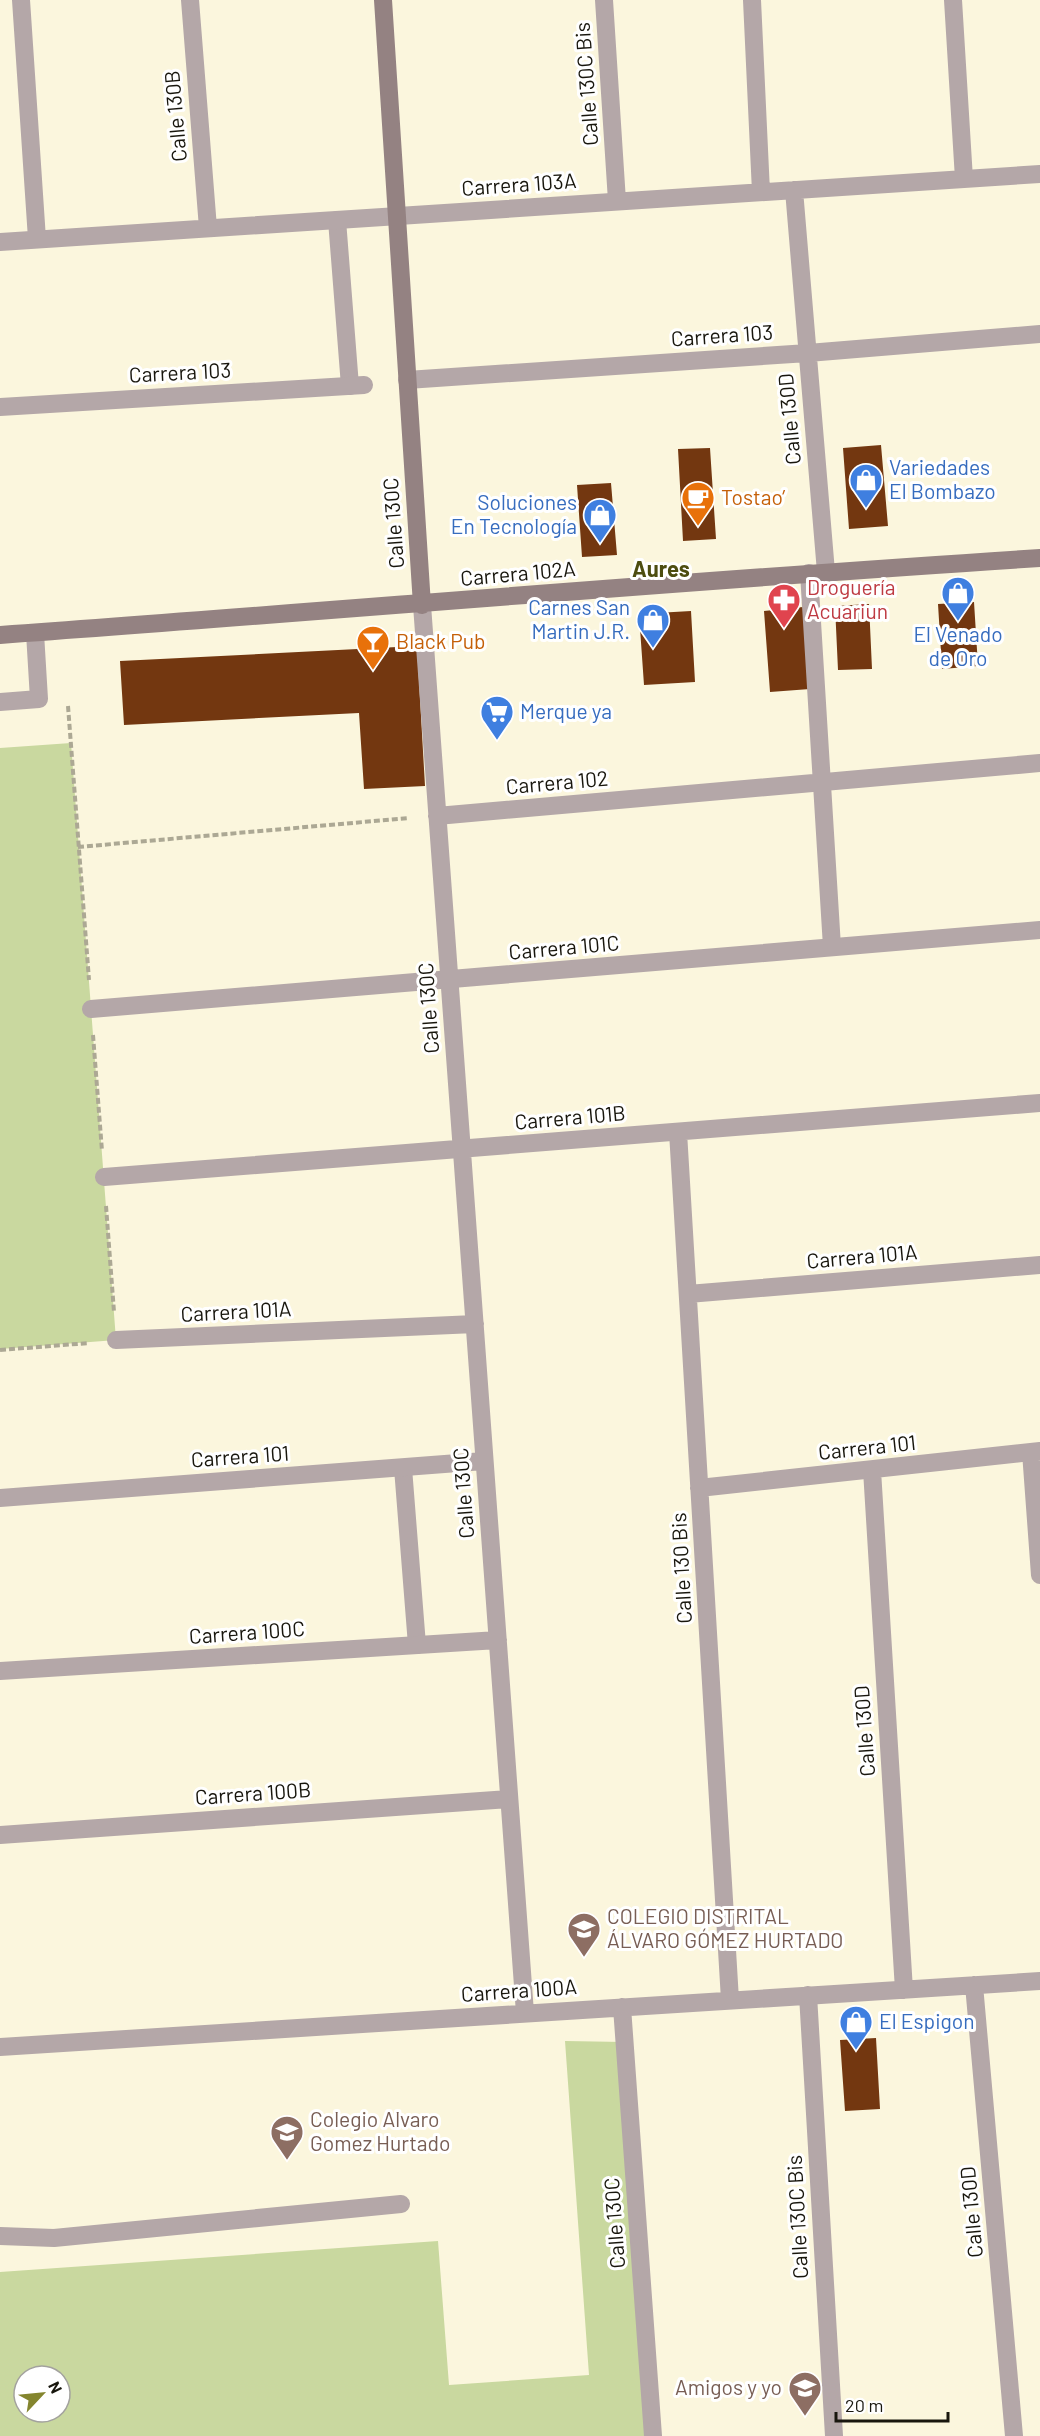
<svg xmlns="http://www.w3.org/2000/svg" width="1040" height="2436" font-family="Barlow,sans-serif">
<rect width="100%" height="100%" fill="#fbf6dd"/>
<path fill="#c9d89f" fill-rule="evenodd" d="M71,743L116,1340L0,1349V748Z
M565,2041L624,2042L653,2436H0V2272L438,2241L449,2385L589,2375ZM24,2376H60V2412H24Z"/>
<path fill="#733710" d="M881,445L888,526L849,529L843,448Z
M710,448L716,539L683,541L678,449Z
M611,483L617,555L582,557L577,485Z
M974,602L978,666L942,669L938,604Z
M869,604L872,669L838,670L835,606Z
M803,607L810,689L770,692L764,611Z
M691,611L695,682L644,685L639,614Z
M417,646L425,786L364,789L359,713L124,725L120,661Z
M876,2038L880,2109L845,2111L840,2040Z"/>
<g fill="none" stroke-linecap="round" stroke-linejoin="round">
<path stroke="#aca894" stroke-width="4" stroke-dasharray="6 3" stroke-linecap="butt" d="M68,706L89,980
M78,847L409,818
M93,1035L102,1151
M106,1206L114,1312
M0,1350L89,1343"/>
<path stroke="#b4a7a8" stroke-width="18" d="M337,220L350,386
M0,702L39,699L35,633
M403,1468L417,1645
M0,2236L54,2238L401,2204"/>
<path stroke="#b4a7a8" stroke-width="18" d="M21,0L37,239
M190,0L208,228
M604,0L617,201
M752,0L761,192
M953,0L964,179
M794,190L826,572
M0,242L1040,174
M407,380L808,353L1040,334
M0,407L364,385
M809,573L832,947
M422,605L525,2013
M437,816L1040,763
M91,1009L1040,930
M678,1132L730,2000
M104,1177L1040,1103
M688,1294L1040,1265
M116,1340L475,1324
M1031,1452L1040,1575
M872,1470L904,1990
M699,1488L1040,1451
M0,1498L484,1461
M0,1671L498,1640
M0,1835L509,1799
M974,1985L1014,2436
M808,1995L834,2436
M622,2007L653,2436
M0,2047L1040,1981"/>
<path stroke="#948282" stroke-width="18" d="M383,0L422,605
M0,635C347,610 693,580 1040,558"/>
</g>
<defs>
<g id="shop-pin" transform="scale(1.725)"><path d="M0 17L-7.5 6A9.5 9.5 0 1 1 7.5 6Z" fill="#3f7fe0" stroke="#fff"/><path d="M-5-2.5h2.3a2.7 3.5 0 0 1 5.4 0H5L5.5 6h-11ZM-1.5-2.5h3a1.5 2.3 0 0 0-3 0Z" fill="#fff"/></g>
<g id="cafe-pin" transform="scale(1.725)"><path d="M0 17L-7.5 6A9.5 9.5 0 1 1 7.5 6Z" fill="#e8710a" stroke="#fff"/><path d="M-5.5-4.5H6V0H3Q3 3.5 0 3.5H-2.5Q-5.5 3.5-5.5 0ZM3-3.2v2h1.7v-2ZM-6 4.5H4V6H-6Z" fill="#fff"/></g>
<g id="pharmacy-pin" transform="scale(1.725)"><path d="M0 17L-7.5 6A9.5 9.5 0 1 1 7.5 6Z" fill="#e0444e" stroke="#fff"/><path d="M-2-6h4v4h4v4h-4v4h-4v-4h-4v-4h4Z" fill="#fff"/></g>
<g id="bar-pin" transform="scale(1.725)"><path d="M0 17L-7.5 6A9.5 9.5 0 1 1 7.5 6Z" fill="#e8710a" stroke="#fff"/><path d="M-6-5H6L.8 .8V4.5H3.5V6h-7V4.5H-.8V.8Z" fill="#fff"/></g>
<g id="supermarket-pin" transform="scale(1.725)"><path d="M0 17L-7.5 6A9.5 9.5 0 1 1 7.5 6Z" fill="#3f7fe0" stroke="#fff"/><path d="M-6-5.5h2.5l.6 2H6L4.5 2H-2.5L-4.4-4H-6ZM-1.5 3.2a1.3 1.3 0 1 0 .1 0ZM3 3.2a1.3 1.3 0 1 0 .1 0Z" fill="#fff"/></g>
<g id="school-pin" transform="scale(1.725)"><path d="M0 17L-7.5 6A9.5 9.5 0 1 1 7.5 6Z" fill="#8d6e63" stroke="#fff"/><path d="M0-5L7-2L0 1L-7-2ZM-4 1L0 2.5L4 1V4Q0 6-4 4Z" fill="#fff"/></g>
</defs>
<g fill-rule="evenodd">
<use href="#shop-pin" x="866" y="480"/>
<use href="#cafe-pin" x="698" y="498"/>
<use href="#shop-pin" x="600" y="515"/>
<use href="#shop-pin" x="958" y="593"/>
<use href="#pharmacy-pin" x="784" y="600"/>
<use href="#shop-pin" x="653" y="620"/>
<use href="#bar-pin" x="373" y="642"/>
<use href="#supermarket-pin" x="497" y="712"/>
<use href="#school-pin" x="584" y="1929"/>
<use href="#shop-pin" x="856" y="2022"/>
<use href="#school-pin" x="287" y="2132"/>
<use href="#school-pin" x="805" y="2388"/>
</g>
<g text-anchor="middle" stroke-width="6" stroke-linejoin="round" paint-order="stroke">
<g font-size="21" fill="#18160d" stroke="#fff">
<text transform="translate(587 84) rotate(-94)" y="7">Calle 130C Bis</text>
<text transform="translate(176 116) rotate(-95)" y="7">Calle 130B</text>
<text transform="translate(519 185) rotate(-4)" y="7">Carrera 103A</text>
<text transform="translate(722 336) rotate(-4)" y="7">Carrera 103</text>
<text transform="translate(180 373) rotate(-3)" y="7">Carrera 103</text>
<text transform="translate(790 419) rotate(-95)" y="7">Calle 130D</text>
<text transform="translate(394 523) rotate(-94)" y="7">Calle 130C</text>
<text transform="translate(518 574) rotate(-5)" y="7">Carrera 102A</text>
<text transform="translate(557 783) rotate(-5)" y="7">Carrera 102</text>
<text transform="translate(564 948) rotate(-5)" y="7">Carrera 101C</text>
<text transform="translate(429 1008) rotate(-94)" y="7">Calle 130C</text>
<text transform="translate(570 1118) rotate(-5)" y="7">Carrera 101B</text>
<text transform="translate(862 1257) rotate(-5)" y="7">Carrera 101A</text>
<text transform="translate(236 1312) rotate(-3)" y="7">Carrera 101A</text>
<text transform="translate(867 1448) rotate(-6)" y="7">Carrera 101</text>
<text transform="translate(240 1457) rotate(-4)" y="7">Carrera 101</text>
<text transform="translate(464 1493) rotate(-94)" y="7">Calle 130C</text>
<text transform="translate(682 1568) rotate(-93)" y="7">Calle 130 Bis</text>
<text transform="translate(247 1633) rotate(-4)" y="7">Carrera 100C</text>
<text transform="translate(865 1731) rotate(-94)" y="7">Calle 130D</text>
<text transform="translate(253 1794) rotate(-4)" y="7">Carrera 100B</text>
<text transform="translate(519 1991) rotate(-4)" y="7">Carrera 100A</text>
<text transform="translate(972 2212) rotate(-95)" y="7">Calle 130D</text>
<text transform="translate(798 2217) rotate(-93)" y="7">Calle 130C Bis</text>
<text transform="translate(615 2223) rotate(-94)" y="7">Calle 130C</text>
</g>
<g font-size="21" fill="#366cbe" stroke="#fff" text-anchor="start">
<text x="889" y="475">Variedades<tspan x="889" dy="24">El Bombazo</tspan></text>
<text x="577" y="510" text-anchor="end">Soluciones<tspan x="577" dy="24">En Tecnología</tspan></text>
<text x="630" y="615" text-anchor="end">Carnes San<tspan x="630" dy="24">Martin J.R.</tspan></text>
<text x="958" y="642" text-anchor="middle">El Venado<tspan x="958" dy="24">de Oro</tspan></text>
<text x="520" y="719">Merque ya</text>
<text x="879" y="2029">El Espigon</text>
</g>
<g font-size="21" fill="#c56008" stroke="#fff" text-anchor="start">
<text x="721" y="505">Tostao’</text>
<text x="396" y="649">Black Pub</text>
</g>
<g font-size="21" fill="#be3a42" stroke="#fff" text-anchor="start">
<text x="807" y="595">Droguería<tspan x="807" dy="24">Acuariun</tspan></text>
</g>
<g font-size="21" fill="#785e54" stroke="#fff" text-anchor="start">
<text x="607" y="1924">COLEGIO DISTRITAL<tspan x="607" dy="24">ÁLVARO GÓMEZ HURTADO</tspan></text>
<text x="310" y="2127">Colegio Alvaro<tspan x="310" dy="24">Gomez Hurtado</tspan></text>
<text x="782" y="2395" text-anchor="end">Amigos y yo</text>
</g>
<g font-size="22" font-weight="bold" fill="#4d4d10" stroke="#fff">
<text x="661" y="577">Aures</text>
</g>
</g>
<g transform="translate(42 2394) rotate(64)"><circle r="28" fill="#ffffff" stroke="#a3a29e" stroke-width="1.5"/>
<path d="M0-4.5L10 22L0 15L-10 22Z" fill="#84852e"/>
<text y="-9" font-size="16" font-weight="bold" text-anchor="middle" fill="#18160d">N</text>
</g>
<path d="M836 2412v9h112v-9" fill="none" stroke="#18160d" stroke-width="3"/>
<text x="845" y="2412" font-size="18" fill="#18160d" stroke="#ffffff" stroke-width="4.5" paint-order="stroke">20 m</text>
</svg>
